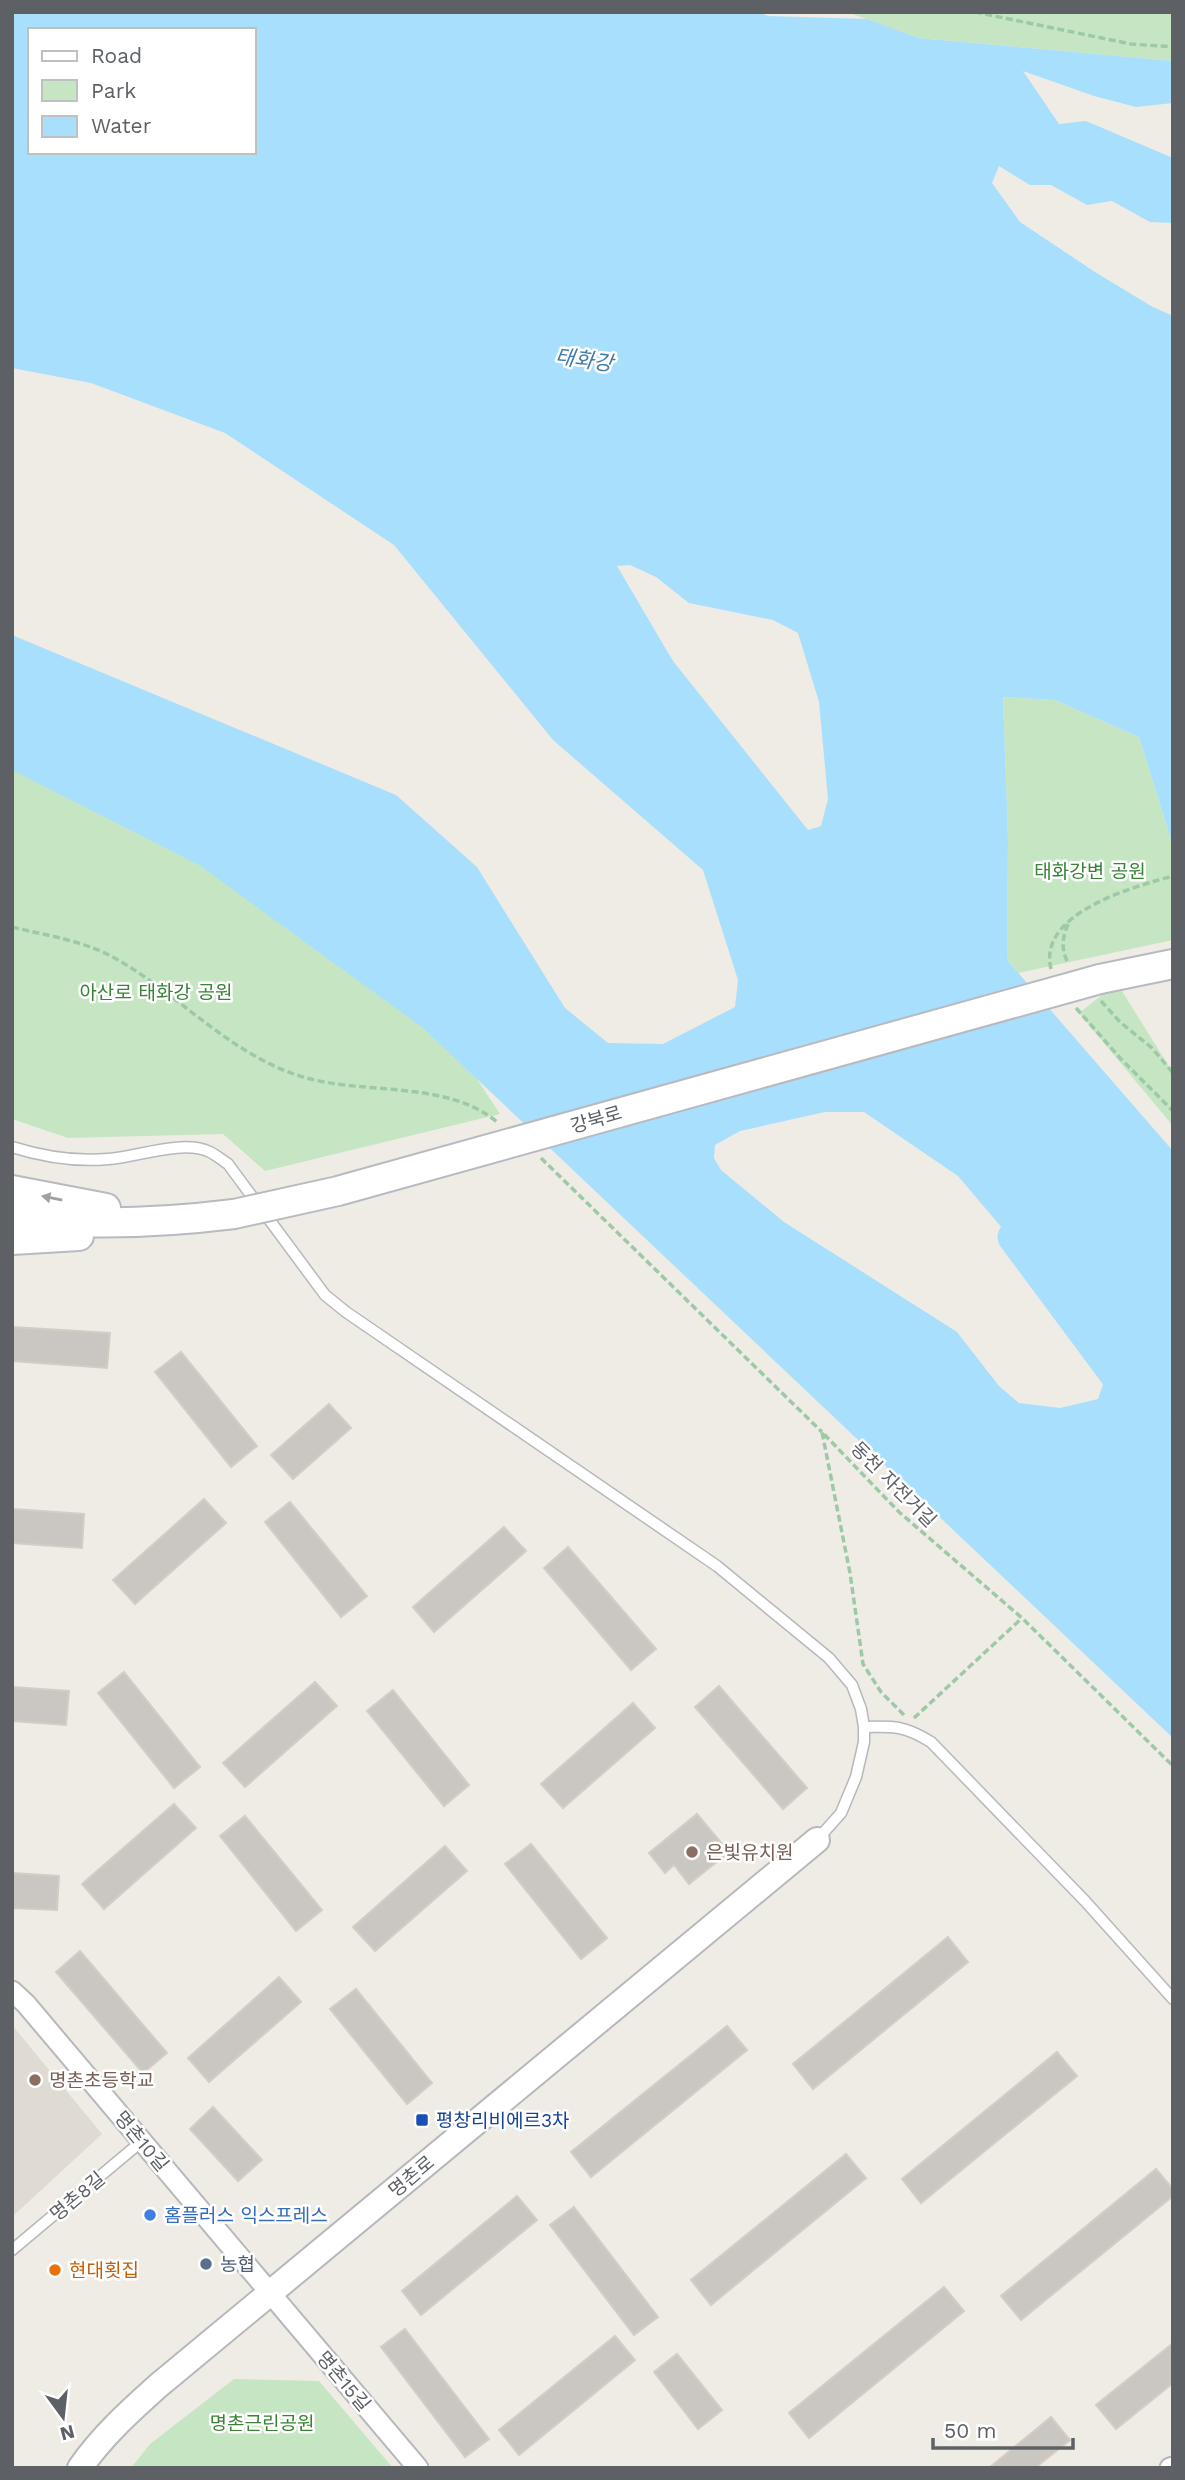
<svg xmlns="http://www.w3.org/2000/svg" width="1185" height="2480" font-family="'Work Sans','Noto Sans KR',sans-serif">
<rect width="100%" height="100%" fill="#efece5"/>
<path fill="#dfdbd3" d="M12,2025L102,2134L12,2217Z"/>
<path fill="#c6e6c3" d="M847,12H1173V61L919,38Z
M1003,697L1055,700L1139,737L1173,846V940L1018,973L1007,960L1008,839Z
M12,755L180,838L438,1020L500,1114L265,1171L223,1134L68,1138L12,1119Z
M1117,983L1173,1073V1126L1079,1013Z
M234,2379L319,2381L393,2468H131L150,2444Z"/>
<path fill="#a8dffd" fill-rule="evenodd" d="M12,12H759L768,16L867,19L919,38L1173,61V103L1136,107L1094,96L1023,71L1059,124L1086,121L1173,158V223L1150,222L1112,201L1087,205L1051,185H1030L999,166L992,183L1020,222L1095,272L1151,306L1173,316V846L1139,737L1055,700L1003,697L1008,839L1007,960L1173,1151V1738L423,1028L199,865L12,770V635L396,795L477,867L565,1008L608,1043L663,1044L735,1007L738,980L703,870L553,740L394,545L225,433L91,383L12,368ZM30,30H254V152H30ZM630,565L656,577L689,603L773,620L798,633L819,702L828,799L821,826L808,830L673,661L617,566ZM825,1112H864L958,1176L1008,1235L1030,1268L1064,1284L1101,1332L1107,1373L1098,1399L1060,1408L1019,1403L999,1386L957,1332L784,1222L721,1170L714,1158L715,1145L740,1131Z"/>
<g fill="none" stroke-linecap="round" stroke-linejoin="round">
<path stroke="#a8dffd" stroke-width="33" d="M1014,1237L1173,1451"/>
</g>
<path fill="#cac7c2" stroke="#d4cdc4" stroke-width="2" d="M12,1327L110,1333L107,1368L12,1361Z
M181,1352L257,1446L231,1467L155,1372Z
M329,1404L351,1428L293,1479L271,1455Z
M204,1499L226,1523L135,1604L113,1580Z
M290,1502L367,1596L341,1617L265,1522Z
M12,1509L84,1514L82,1548L12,1543Z
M504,1527L526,1551L434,1632L413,1607Z
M568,1547L656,1649L631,1670L544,1568Z
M124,1672L200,1767L174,1788L98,1693Z
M315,1682L337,1706L245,1787L223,1763Z
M719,1686L807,1788L783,1809L695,1707Z
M12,1687L69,1691L66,1725L12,1721Z
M393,1690L469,1785L444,1806L367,1711Z
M633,1703L655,1728L563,1808L541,1784Z
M174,1804L196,1828L104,1909L82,1884Z
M697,1814L729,1852L689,1884L674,1865L665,1873L649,1853Z
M245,1816L322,1910L296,1931L220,1836Z
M531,1844L607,1938L581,1959L505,1864Z
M445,1846L467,1871L375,1951L353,1927Z
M12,1873L59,1876L57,1910L12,1908Z
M948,1937L968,1962L813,2089L793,2064Z
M80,1951L167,2053L143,2073L56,1972Z
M279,1977L301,2002L209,2082L188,2058Z
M356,1989L432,2083L407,2104L330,2009Z
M727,2026L747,2050L591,2177L571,2152Z
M1057,2052L1077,2076L921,2203L902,2179Z
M213,2107L262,2160L238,2181L190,2129Z
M846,2154L866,2178L711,2305L691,2280Z
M1156,2169L1173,2189V2196L1021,2320L1001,2296Z
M517,2196L537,2220L421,2315L402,2291Z
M574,2207L658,2317L634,2335L550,2225Z
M944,2287L964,2311L809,2438L789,2413Z
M405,2329L489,2439L465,2457L381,2347Z
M615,2336L635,2360L519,2455L499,2430Z
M1173,2343V2383L1116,2429L1096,2405Z
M677,2354L722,2410L698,2429L654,2372Z
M1051,2417L1070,2440L1035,2468H989Z"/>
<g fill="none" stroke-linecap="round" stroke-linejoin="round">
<g stroke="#b6b8bc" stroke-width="13">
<path id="service" d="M12,1147C44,1157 75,1162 108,1159C137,1157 183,1139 210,1152C216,1155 222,1160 228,1164L325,1295L346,1312L717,1566L829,1658L852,1685L861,1709L864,1727V1742L856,1777L841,1813L817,1840
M864,1727C895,1726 905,1726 931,1742L1085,1901L1173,1999
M12,2250L142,2141"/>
</g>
<g stroke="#b6b8bc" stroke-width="23">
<path id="minor" d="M12,1991L26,2004L418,2468
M1170,2468L1173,2467"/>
</g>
<g stroke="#b6b8bc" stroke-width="28">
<path id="tertiary" d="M80,2468C102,2436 130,2411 159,2385L817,1840"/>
</g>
<g stroke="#b7babf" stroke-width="32">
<path id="secondary" d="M1100,979L1173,964
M12,1190L106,1208
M12,1217C86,1226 161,1223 234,1214
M12,1240L79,1236"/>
</g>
<path stroke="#9dc9a6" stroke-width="3.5" stroke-dasharray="7 3.5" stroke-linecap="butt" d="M975,12L1131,44L1173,47
M1068,924C1062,939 1061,949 1068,963
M12,927C45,935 79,940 109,955C177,991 227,1054 303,1077C363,1095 447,1080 497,1122
M1051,969C1037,913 1133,887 1173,876
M1101,1001L1120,1022L1152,1048L1173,1073
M1076,1008L1121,1059L1173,1111
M541,1158L822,1432
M904,1715L881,1692L863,1664L850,1573L822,1432L899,1512L1022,1618L1173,1766
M914,1718L1021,1619"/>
<use href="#service" stroke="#fff" stroke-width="10"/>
<use href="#minor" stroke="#fff" stroke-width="19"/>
<use href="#tertiary" stroke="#fff" stroke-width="24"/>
<use href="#secondary" stroke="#fff" stroke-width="28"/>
<g stroke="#b7babf" stroke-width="32" stroke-linecap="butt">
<path id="secondary-bridge" d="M234,1214L338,1191L1100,979"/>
</g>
<use href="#secondary-bridge" stroke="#fff" stroke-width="28"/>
</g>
<defs><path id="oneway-solid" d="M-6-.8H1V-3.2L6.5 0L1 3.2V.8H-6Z" transform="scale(1.75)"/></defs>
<use fill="#9ea0a3" href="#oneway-solid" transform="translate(52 1198) rotate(-169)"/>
<g fill="#8d6e63" stroke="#fff" stroke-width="2.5">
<circle cx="692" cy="1852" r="7"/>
<circle cx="35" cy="2080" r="7"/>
</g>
<rect fill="#1a4fb4" stroke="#fff" stroke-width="2.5" x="415" y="2113" width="14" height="14" rx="3.5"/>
<circle fill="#3f7fe0" stroke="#fff" stroke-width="2.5" cx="150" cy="2215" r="7"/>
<circle fill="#5c6f8a" stroke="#fff" stroke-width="2.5" cx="206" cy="2264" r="7"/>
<circle fill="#e8710a" stroke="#fff" stroke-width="2.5" cx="55" cy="2270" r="7"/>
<g text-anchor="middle" stroke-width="5" stroke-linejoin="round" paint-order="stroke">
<g font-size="19" fill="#3a8237" stroke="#fff">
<text x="1090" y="878">태화강변 공원</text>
<text x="156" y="999">아산로 태화강 공원</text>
<text x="262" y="2430">명촌근린공원</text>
</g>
<g font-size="19" fill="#5d6165" stroke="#fff">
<text transform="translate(596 1119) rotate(-16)" y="7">강북로</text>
<text transform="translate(894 1484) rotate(45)" y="7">동천 자전거길</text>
<text transform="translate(142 2141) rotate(50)" y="7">명촌10길</text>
<text transform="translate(411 2176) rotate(-40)" y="7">명촌로</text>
<text transform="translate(77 2196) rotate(-40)" y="7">명촌8길</text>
<text transform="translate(344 2381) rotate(50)" y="7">명촌15길</text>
</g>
<g font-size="19" fill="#785e54" stroke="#fff" text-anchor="start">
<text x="706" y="1859">은빛유치원</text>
<text x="49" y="2087">명촌초등학교</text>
</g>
<g font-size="19" fill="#164399" stroke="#fff" text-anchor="start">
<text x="436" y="2127">평창리비에르3차</text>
</g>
<g font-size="19" fill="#366cbe" stroke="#fff" text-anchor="start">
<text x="164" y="2222">홈플러스 익스프레스</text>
</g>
<g font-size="19" fill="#4e5e75" stroke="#fff" text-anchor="start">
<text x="220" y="2271">농협</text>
</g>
<g font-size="19" fill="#c56008" stroke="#fff" text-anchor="start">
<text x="69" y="2277">현대횟집</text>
</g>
<g font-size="21" font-style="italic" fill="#417ba7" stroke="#fff">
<text transform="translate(584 360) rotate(8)" y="7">태화강</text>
</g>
</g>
<rect width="1185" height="2480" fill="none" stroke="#5d6165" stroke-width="28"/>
<rect x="28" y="28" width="228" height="126" fill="#ffffff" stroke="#bec0c1" stroke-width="2"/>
<rect x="42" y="51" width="35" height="10" fill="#ffffff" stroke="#bec0c1" stroke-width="2"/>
<text x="91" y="63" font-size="21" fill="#5d6165">Road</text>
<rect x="42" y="80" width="35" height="21" fill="#c6e6c3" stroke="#bec0c1" stroke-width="2"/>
<text x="91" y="98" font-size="21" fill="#5d6165">Park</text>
<rect x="42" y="116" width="35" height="21" fill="#a8dffd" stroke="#bec0c1" stroke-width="2"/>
<text x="91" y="133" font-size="21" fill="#5d6165">Water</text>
<g transform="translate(63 2417) rotate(165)" stroke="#ffffff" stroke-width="5" paint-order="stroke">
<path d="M0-5L12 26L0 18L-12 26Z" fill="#5d6165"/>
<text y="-10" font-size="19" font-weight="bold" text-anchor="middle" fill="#5d6165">N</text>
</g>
<path d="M933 2438v10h140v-10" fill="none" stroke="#5d6165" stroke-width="3.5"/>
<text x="944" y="2438" font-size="21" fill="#5d6165" stroke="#ffffff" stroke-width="5" paint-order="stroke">50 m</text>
</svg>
